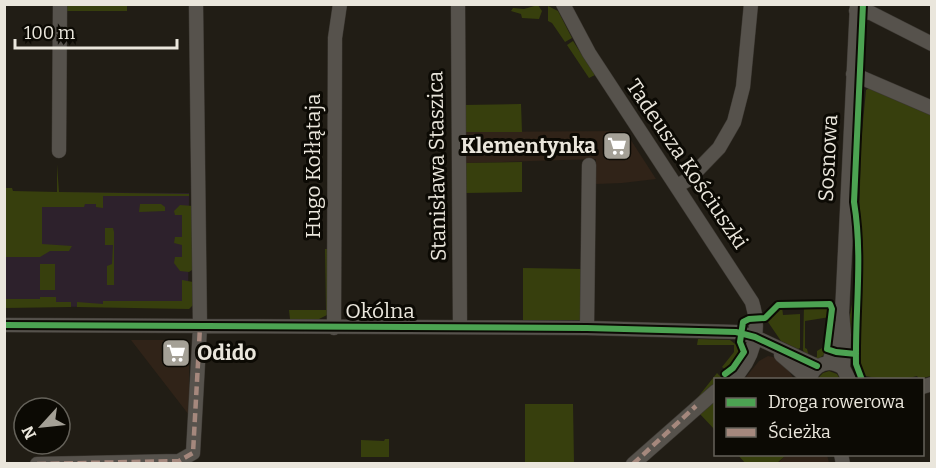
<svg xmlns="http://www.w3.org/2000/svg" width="936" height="468" font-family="Bitter,serif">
<rect width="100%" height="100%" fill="#211d15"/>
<path fill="#302318" d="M625,131L656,179L622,183L596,184V159L465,163L464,132Z
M131,340H181L189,349V415Z
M768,356L773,357L786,367L794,379L748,380L746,377L759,361Z
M784,454L827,455L829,463L777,464L785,456Z"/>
<path fill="#2d212c" d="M5,192L189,193L188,308L5,306Z"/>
<path fill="#373f0d" d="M66,5H127V11H66Z
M538,5L542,11L539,19L522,18L521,14L511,11L513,8L524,9Z
M548,6L558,11L572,38L565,42L552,23L548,21Z
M573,41L595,75L589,78L567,45Z
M871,87L931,112V376L919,379L917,376C899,381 883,379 865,376L858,363L863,245L859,230L861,143L866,90Z
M521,104L522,132H464V105Z
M522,162V192L465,193V163Z
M57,164L59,192L189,194V196H103V208L96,207V204H85L84,207H42V244L72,246L69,251H50L40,257H5V188H12L13,191L57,192Z
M140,204H161L165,207V211L139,212Z
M180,205L193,206L195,268L189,272L180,271L174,263L175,257H182V245L174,243L175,237H182V215H175L174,211Z
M105,228H113L114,232V285H107V266L112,264L113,245H105Z
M325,249H328L329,314L319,319H290L289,310H326Z
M857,254L855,345L851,350L850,315L853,299H855L856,292L854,291Z
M40,264H55V290H40Z
M523,268L583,269L582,320H523Z
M182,280L193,282L195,303L189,309L77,307V302L103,304V301H182Z
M40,297H56V302H71V307L5,308V299H40Z
M804,305H826L830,309V317L805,321V348L807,349L809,357H817V351L822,348L829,326L825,346L828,352L818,359L805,356L803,350Z
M782,307L783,315L800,314V348L798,349L781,341L768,322V318L776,308Z
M698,339L730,340L739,347L738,356L726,370L722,367L734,352V345H697Z
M829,371L837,374L840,379H817L823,373Z
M717,373L723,379L716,380L715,385L702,394L671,423L652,438L694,402Z
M715,402V430L699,413Z
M525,404H573L574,463H525Z
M385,439H389V457H361V440L384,441Z
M784,455L785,456L777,463L746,464L738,455Z"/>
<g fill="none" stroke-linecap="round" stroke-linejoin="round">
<g stroke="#3b3731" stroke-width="15">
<path id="minor" d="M458,4L460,327
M563,4L589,53L752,302C761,330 754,360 732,380
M856,11L871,13L932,44
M853,74L932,108
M59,151L60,4
M677,186L689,179L719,148L734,122L743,87L751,4
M4,325L587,328L736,332L755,337L817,366
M334,328L335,38L340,4
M587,328L589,165
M781,355L809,379
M829,363L839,327
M843,368L844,335L842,313L857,4
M809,380C814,364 829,358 843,368L849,380
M922,387L932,384
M841,454L843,464
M37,464L179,461L193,453L200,327L196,4
M633,464L716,391"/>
</g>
<use href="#minor" stroke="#56524c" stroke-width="14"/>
<path stroke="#a5887d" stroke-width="4.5" stroke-dasharray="9 4.5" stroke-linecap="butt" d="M37,464L179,461L193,453L200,327
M633,464L696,406"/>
<g stroke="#0c0a04" stroke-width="10">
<path id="cycleway" d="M4,325L587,328L736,332L755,337L817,366
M725,374L733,368L744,352L740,342L743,322L749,319L765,318L778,305L830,304L832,309L827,349L836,352L856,354
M862,380L856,364C855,310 863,256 854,202L863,4"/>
</g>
<use href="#cycleway" stroke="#4ca352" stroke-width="6"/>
</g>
<defs>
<g id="supermarket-square" transform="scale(1.5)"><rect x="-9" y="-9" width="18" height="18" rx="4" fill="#a4a096" stroke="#0c0a04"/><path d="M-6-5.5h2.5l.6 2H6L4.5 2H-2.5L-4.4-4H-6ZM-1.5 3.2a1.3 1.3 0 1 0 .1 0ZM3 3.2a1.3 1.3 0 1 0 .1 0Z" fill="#fff"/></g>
</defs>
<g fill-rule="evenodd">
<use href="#supermarket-square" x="617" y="146"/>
<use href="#supermarket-square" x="176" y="353"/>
</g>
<g text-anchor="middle" stroke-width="6" stroke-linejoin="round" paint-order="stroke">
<g font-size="21" font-weight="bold" fill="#eae6dc" stroke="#0c0a04" text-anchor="end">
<text x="596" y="153">Klementynka</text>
<text x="197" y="360" text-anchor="start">Odido</text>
</g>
<g font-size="21" fill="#eae6dc" stroke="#0c0a04">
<text transform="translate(828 158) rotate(-87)" y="7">Sosnowa</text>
<text transform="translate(687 164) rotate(56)" y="7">Tadeusza Kościuszki</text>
<text transform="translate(313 166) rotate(-90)" y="7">Hugo Kołłątaja</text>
<text transform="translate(437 166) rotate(-91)" y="7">Stanisława Staszica</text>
<text x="380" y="318">Okólna</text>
</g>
</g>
<rect width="936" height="468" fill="none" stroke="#eae6dc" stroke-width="12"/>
<rect x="714" y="378" width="210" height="78" fill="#0c0a04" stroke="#65625a" stroke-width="1.5"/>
<rect x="726" y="398" width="30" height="9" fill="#4ca352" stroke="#65625a" stroke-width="1.5"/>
<text x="768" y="408" font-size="18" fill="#eae6dc">Droga rowerowa</text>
<rect x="726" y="428" width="30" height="9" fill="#a5887d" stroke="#65625a" stroke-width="1.5"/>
<text x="768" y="438" font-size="18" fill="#eae6dc">Ścieżka</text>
<g transform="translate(42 426) rotate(243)"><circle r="28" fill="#0c0a04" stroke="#65625a" stroke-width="1.5"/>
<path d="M0-4.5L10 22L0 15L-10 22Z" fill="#a4a096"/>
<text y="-9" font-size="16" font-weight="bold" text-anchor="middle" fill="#eae6dc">N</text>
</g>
<path d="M15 39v9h162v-9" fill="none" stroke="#eae6dc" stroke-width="3"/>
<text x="24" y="39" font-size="18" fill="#eae6dc" stroke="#0c0a04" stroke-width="4.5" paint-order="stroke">100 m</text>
</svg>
